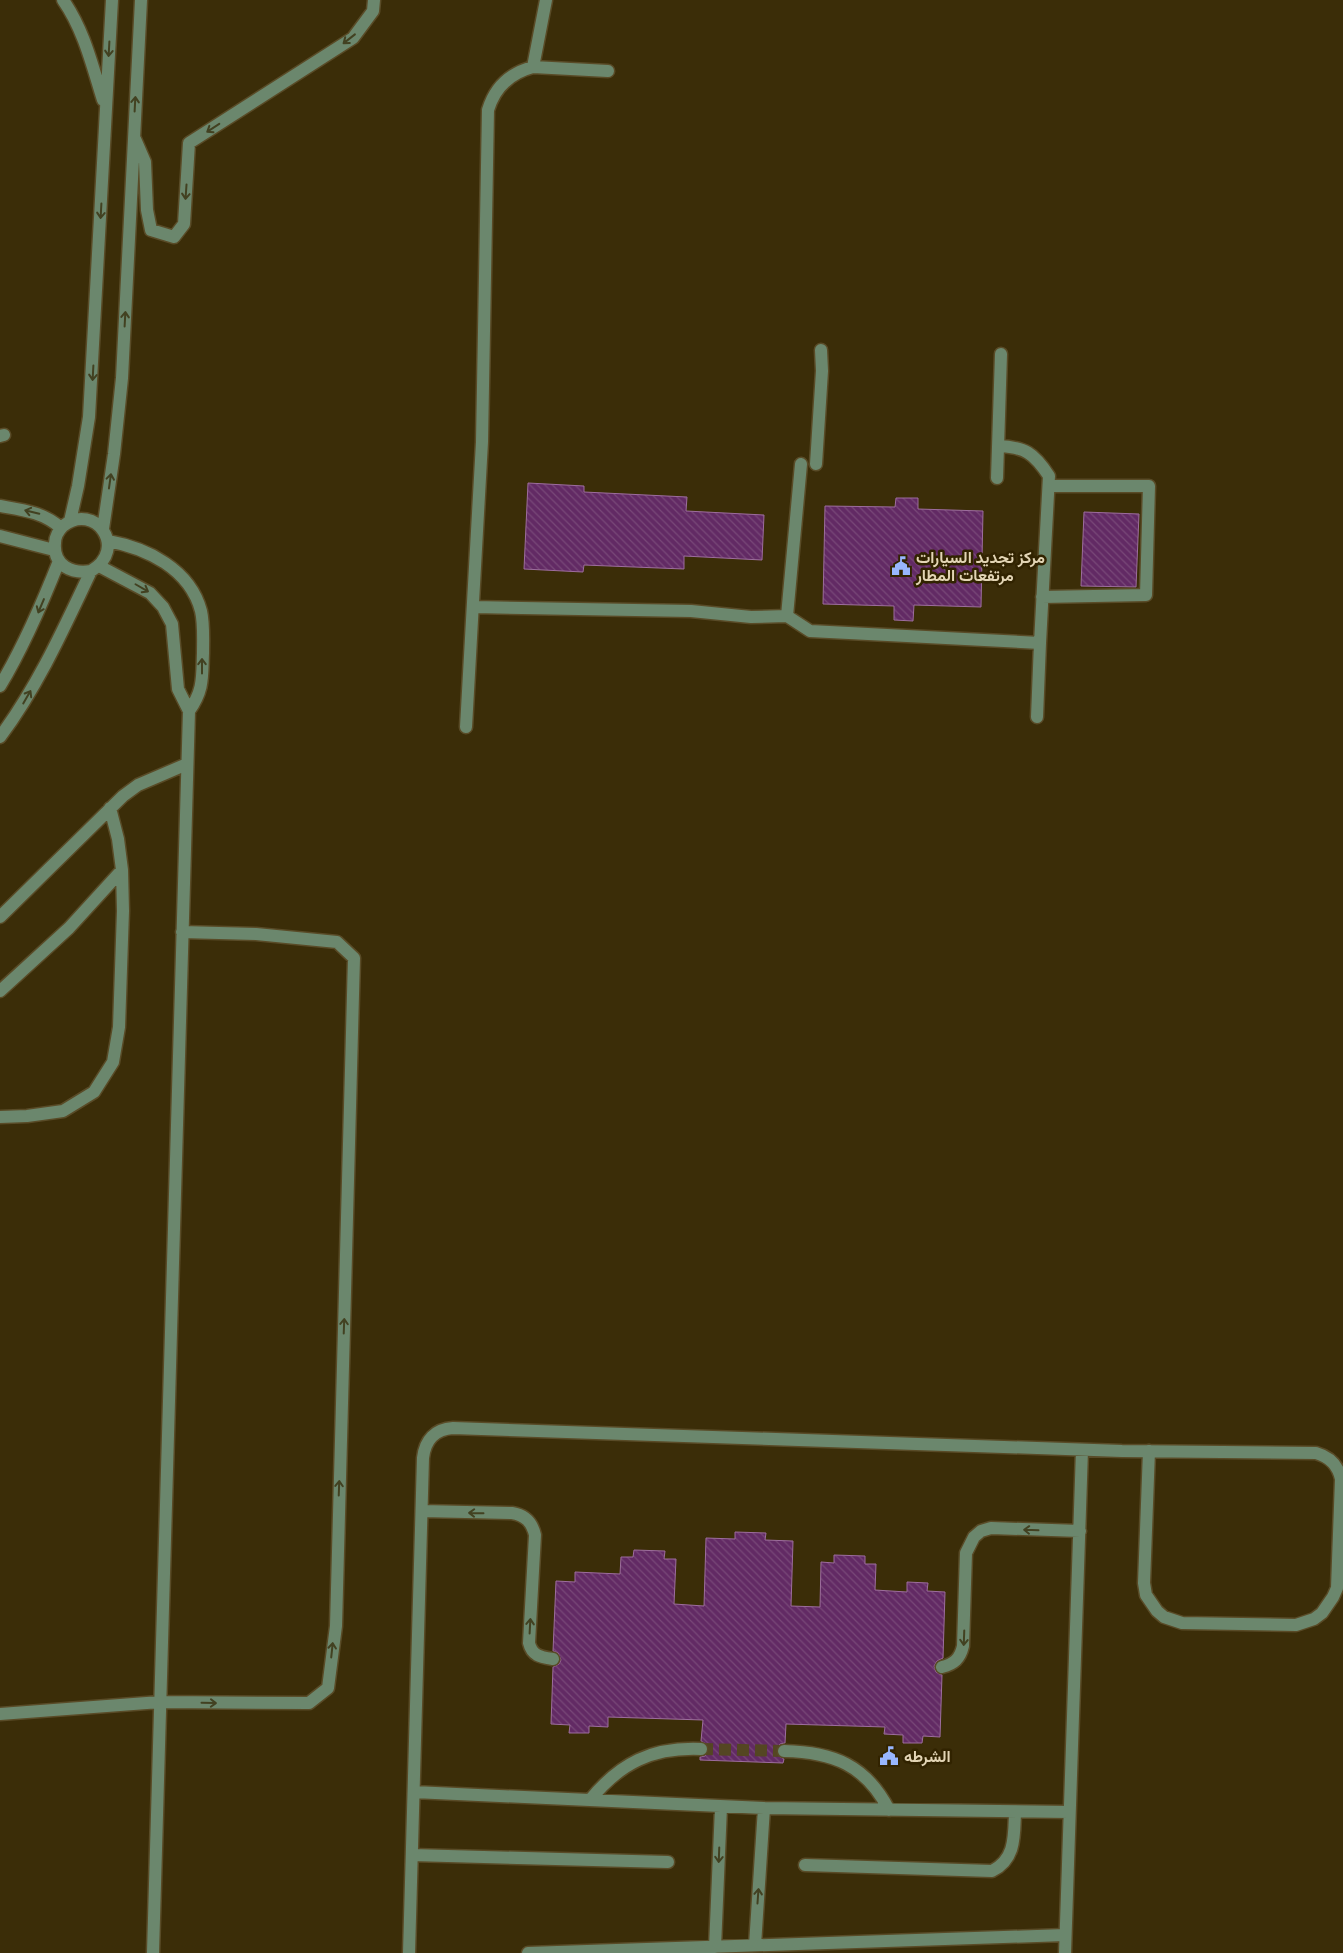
<svg xmlns="http://www.w3.org/2000/svg" width="1343" height="1953" font-family="Ubuntu,Vazirmatn,sans-serif">
<defs>
<pattern id="building-back-hatch" width="6" height="6" patternUnits="userSpaceOnUse" patternTransform="scale(1.25)"><rect width="6" height="6" fill="#622a64"/><path d="M-1 5l2 2M0 0l6 6M5-1l2 2" fill="none" stroke="#784878"/></pattern>
</defs>
<rect width="100%" height="100%" fill="#3b2d08"/>
<path fill="url(#building-back-hatch)" stroke="#9d6d9e" d="M528,483L584,486V492L687,497L686,511L764,515L762,560L684,556V569L584,565L583,572L524,569Z
M896,498H918V509L983,511L981,607L914,605L913,621L894,620V606L823,604L825,506L895,507Z
M1084,512L1139,514L1136,587L1081,586Z
M735,1532L766,1533L765,1540L793,1541L791,1606L820,1607L821,1562L834,1563V1555L865,1556V1564H876L875,1590L907,1592V1582L928,1583L927,1591L945,1592L943,1658L937,1661L934,1666L936,1672L942,1675L940,1737L923,1736L922,1743H903V1735L884,1734L885,1727L786,1724L785,1743L780,1744L776,1750L777,1755L784,1759L783,1763L700,1760V1757L705,1756L709,1749L708,1745L701,1741L703,1720L608,1717V1727L589,1726V1733H569L570,1725L551,1724L553,1667L559,1664L561,1660L558,1653L553,1651L556,1581L575,1582V1572L620,1574L621,1557H633L634,1550L665,1551L664,1559H676L674,1604L704,1606L706,1538L735,1539Z"/>
<g fill="none" stroke-linecap="round" stroke-linejoin="round">
<path stroke="#544622" stroke-width="12" stroke-dasharray="12 6" stroke-linecap="butt" d="M701,1749L784,1751"/>
<g stroke="#594b27" stroke-width="15">
<path id="minor" d="M63,0C84,30 92,65 103,100
M533,67L546,0
M135,139L145,162L147,210L151,230L174,237L184,224L189,143L353,38L373,11L374,0
M0,436L4,435
M998,446C1025,447 1034,453 1049,476L1040,643
M816,464L822,371L821,350
M997,478L1001,354
M0,506C23,510 43,512 61,528
M70,521L78,486L89,417L112,0
M103,529L114,454L122,378L141,0
M0,536L54,550
M108,541C147,548 190,569 201,611C204,624 203,639 203,653C202,677 204,690 189,711
M99,566L150,593L163,607L172,624L178,689L189,711L153,1953
M1042,597L1146,595L1149,486H1049
M474,607L691,611L751,617L787,616L810,631L1040,643L1037,717
M787,616L801,464
M0,686C24,646 42,604 59,561
M466,727L482,442L488,110C495,87 510,73 533,67L608,71
M0,737C38,686 64,628 91,571C129,549 95,501 63,526C59,530 55,537 55,543C53,566 72,574 91,571
M0,917L123,796L138,785L187,764
M0,991L69,928L122,870
M0,1117L27,1116L63,1111L94,1092L113,1062L119,1027L123,911L122,870L118,839L110,808
M422,1511L512,1513C525,1515 532,1522 535,1535L529,1643C532,1656 541,1657 553,1659
M942,1667C954,1664 960,1659 963,1646L966,1553L974,1537L981,1531L991,1528L1080,1531
M0,1714L160,1702L309,1703L328,1688L336,1626L354,958L337,942L256,934L182,932
M784,1751C833,1752 866,1765 889,1810
M414,1792L764,1808L1069,1812
M590,1800C620,1763 652,1747 701,1749
M412,1855L668,1862
M805,1865L992,1871C1016,1859 1014,1836 1015,1812
M755,1945L764,1808
M715,1947L721,1807
M409,1953L423,1458C425,1440 435,1429 453,1428L1122,1451L1316,1453C1330,1457 1338,1465 1341,1479L1337,1588L1333,1597L1322,1613L1314,1619L1296,1625L1182,1623L1164,1617L1157,1611L1146,1595L1144,1583L1149,1451
M528,1953L1065,1935
M1065,1953L1082,1450"/>
</g>
<use href="#minor" stroke="#6b876d" stroke-width="12"/>
</g>
<defs><path id="oneway-shaft" d="M-6 0H5M1.5-3L5.5 0L1.5 3" fill="none" stroke-width="1.6" stroke-linecap="round" stroke-linejoin="round" transform="scale(1.25)"/></defs>
<g stroke="#424121">
<use href="#oneway-shaft" transform="translate(349 39) rotate(142)"/>
<use href="#oneway-shaft" transform="translate(109 49) rotate(93)"/>
<use href="#oneway-shaft" transform="translate(135 104) rotate(-87)"/>
<use href="#oneway-shaft" transform="translate(213 128) rotate(147)"/>
<use href="#oneway-shaft" transform="translate(186 192) rotate(94)"/>
<use href="#oneway-shaft" transform="translate(101 211) rotate(93)"/>
<use href="#oneway-shaft" transform="translate(125 319) rotate(-87)"/>
<use href="#oneway-shaft" transform="translate(93 373) rotate(93)"/>
<use href="#oneway-shaft" transform="translate(110 481) rotate(-82)"/>
<use href="#oneway-shaft" transform="translate(32 512) rotate(-166)"/>
<use href="#oneway-shaft" transform="translate(142 588) rotate(30)"/>
<use href="#oneway-shaft" transform="translate(41 606) rotate(113)"/>
<use href="#oneway-shaft" transform="translate(202 666) rotate(-90)"/>
<use href="#oneway-shaft" transform="translate(27 697) rotate(-60)"/>
<use href="#oneway-shaft" transform="translate(344 1326) rotate(-88)"/>
<use href="#oneway-shaft" transform="translate(339 1488) rotate(-88)"/>
<use href="#oneway-shaft" transform="translate(476 1513) rotate(-179)"/>
<use href="#oneway-shaft" transform="translate(1031 1530) rotate(-178)"/>
<use href="#oneway-shaft" transform="translate(530 1626) rotate(-87)"/>
<use href="#oneway-shaft" transform="translate(964 1638) rotate(92)"/>
<use href="#oneway-shaft" transform="translate(332 1650) rotate(-84)"/>
<use href="#oneway-shaft" transform="translate(209 1703) rotate(1)"/>
<use href="#oneway-shaft" transform="translate(719 1855) rotate(92)"/>
<use href="#oneway-shaft" transform="translate(758 1896) rotate(-86)"/>
</g>
<defs>
<g id="civic-bare" transform="scale(1.5)"><path d="M-.6-6.5H3V-4.5H.6V-3L4-1V1h2V6H-6V1h2V-1L-.6-3ZM-1.2 2.5V6h2.4V2.5Z" fill="#98b6fd" stroke="#312300" stroke-width="2.5" paint-order="stroke"/></g>
</defs>
<g fill-rule="evenodd">
<use href="#civic-bare" x="901" y="566"/>
<use href="#civic-bare" x="889" y="1756"/>
</g>
<g text-anchor="middle" stroke-width="5" stroke-linejoin="round" paint-order="stroke">
<g font-size="16" font-weight="bold" fill="#e3d5b5" stroke="#312300" text-anchor="start">
<text x="916" y="563">مركز تجديد السيارات<tspan x="916" dy="18">مرتفعات المطار</tspan></text>
<text x="904" y="1762">الشرطه</text>
</g>
</g>
</svg>
